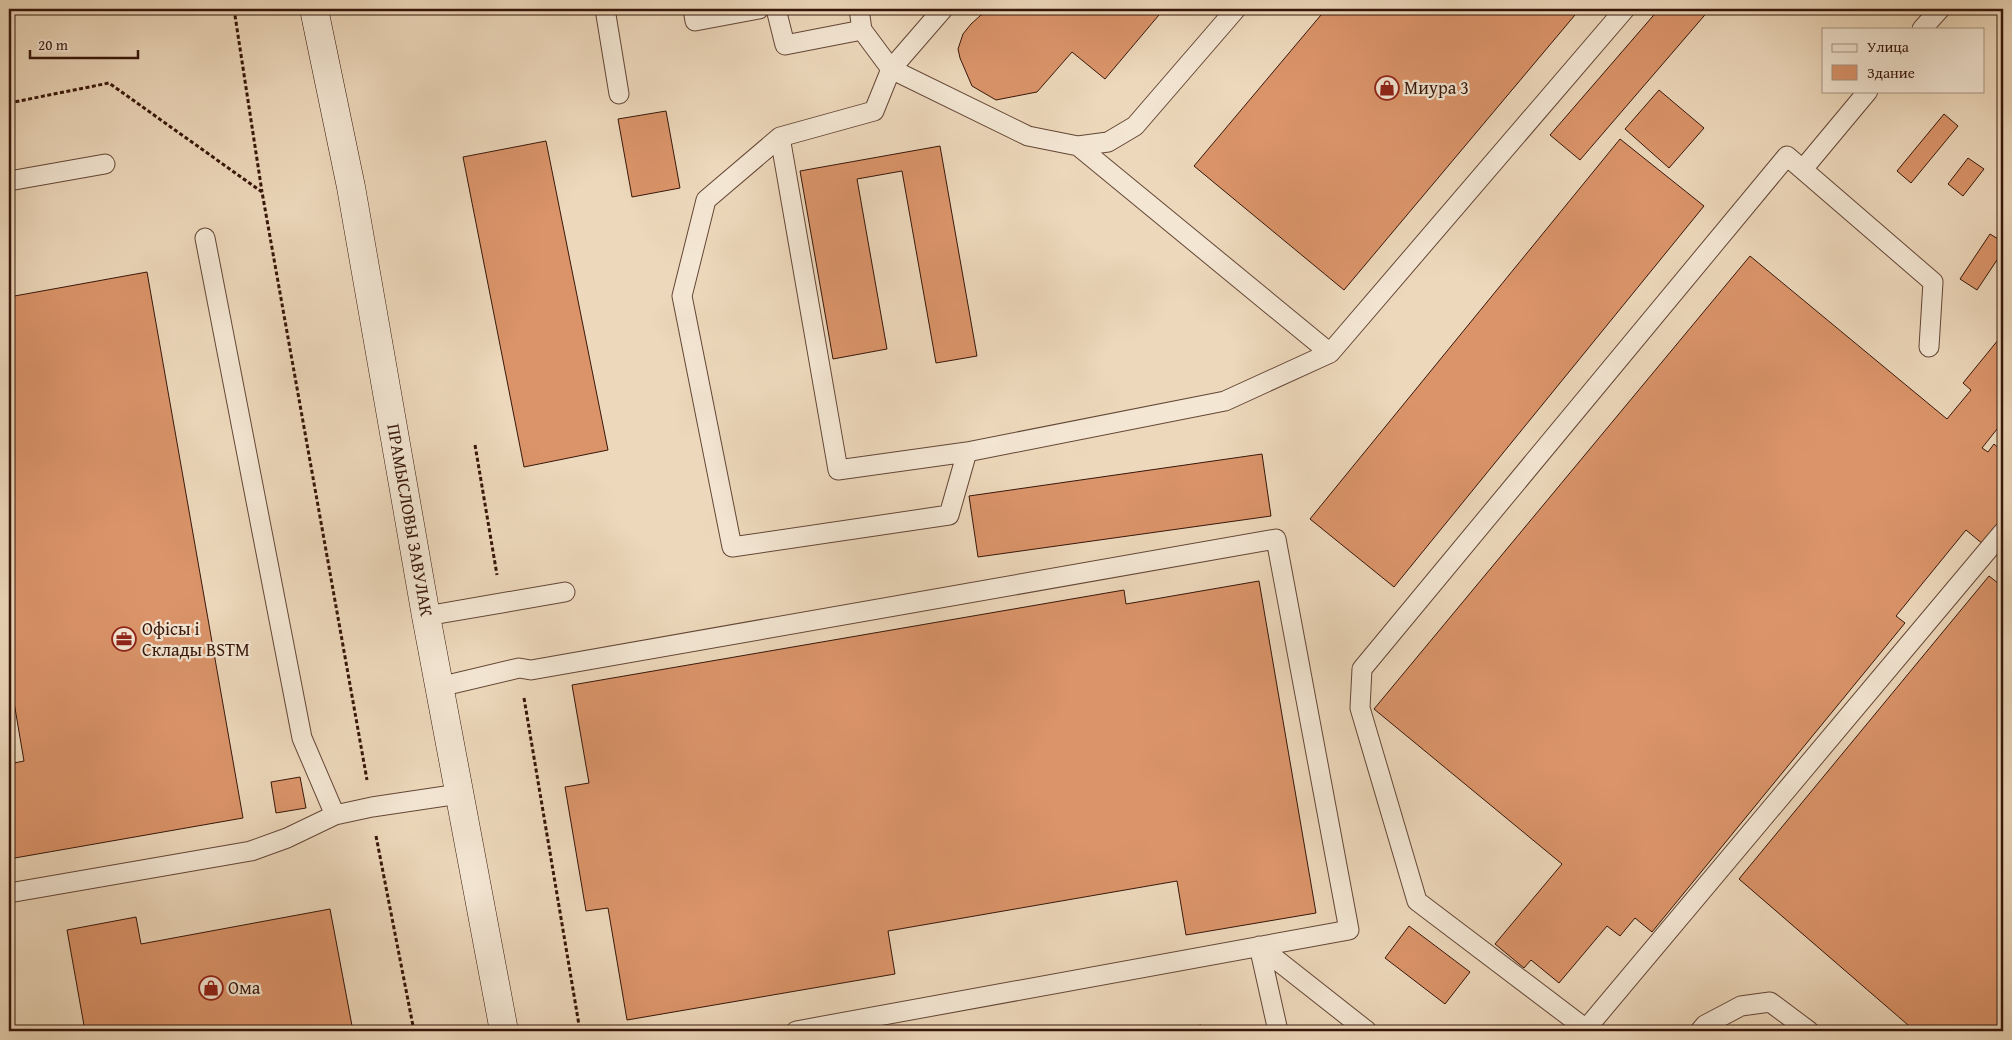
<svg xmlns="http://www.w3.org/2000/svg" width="2012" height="1040" font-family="'Gentium Book Plus',serif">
<rect width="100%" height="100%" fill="#edd8bb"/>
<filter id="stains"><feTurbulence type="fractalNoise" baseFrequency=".004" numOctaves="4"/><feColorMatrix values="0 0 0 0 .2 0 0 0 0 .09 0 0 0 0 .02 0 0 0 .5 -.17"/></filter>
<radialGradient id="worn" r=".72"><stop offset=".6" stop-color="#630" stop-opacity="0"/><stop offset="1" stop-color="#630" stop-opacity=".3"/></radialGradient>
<path fill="#db946a" stroke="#371609" d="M998,9H1164L1105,79L1072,52L1037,92L996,100L972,86L960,58L958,49L963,34L971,24L981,15Z
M1326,9H1580L1344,290L1194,166Z
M1659,9H1710L1580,160L1550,135Z
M1659,90L1704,128L1669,168L1625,129Z
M666,111L680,188L632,197L618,119Z
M1944,114L1958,126L1911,183L1897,171Z
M1620,139L1704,206L1394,587L1310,519Z
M546,141L608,450L524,467L463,157Z
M940,146L977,356L936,363L902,171L857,179L887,349L833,359L800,171Z
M1968,158L1984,169L1963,196L1948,184Z
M1990,234L2003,242V251L1977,290L1960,279Z
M1750,256L1947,419L1971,390L1963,383L2003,334V435L1997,429L1982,448L1988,452L1994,444L2003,452V522L1984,545L1966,530L1896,616L1905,623L1652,932L1635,918L1620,936L1607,926L1559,983L1531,960L1524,968L1495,944L1562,864L1374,709Z
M147,272L243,818L9,859V764L24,761L9,673V297Z
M1262,454L1271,516L978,557L969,496Z
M1989,576L2003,587V1031H1915L1739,879Z
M1259,581L1316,913L1186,935L1177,881L888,931L895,974L627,1020L608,908L586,911L565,787L589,783L572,685L1124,590L1126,604Z
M300,777L306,808L276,813L271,782Z
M330,909L353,1031H85L67,930L136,917L141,944Z
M1409,926L1470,972L1445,1004L1385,958Z
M1201,1025L1202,1031H1167Z"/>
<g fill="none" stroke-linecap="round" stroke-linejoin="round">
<g stroke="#644636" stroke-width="21">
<path id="lane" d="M605,9L619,94
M693,9L695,21L759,9
M776,9L785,45L862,30
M859,9L862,30L891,69L1028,136L1078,146L1108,142L1135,126L1236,9
M943,9L891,69L874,111L780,137L706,200L682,296L732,547L949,515L967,452L1225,401L1330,353
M1922,29L1940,9
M780,137L838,470L967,452
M1078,146L1330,353L1625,9
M1803,169L1868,91
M9,181L105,164
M205,238L302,738L335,815
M1929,347L1933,282L1787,156L1362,669L1360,708L1417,901L1586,1029L2003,532
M426,616L565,592
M439,687L519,668L531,670L1276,539L1349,930L796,1031
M9,893L251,851L287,838L335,815L372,807L459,794
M1278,1031L1259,946L1367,1031
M1700,1031L1705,1025L1741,1006L1770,1002L1809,1031"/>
</g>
<g stroke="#371609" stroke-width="29">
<path id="secondary" d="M314,9L351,187L426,616L504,1031"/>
</g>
<path stroke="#371609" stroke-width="3" stroke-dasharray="4 2.5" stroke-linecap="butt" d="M234,9L262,192
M9,103L109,83L262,192L367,780
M475,445L497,575
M524,698L580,1031
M376,836L414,1031"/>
<use href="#lane" stroke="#f3e6d3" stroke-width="19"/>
<use href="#secondary" stroke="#f3e6d3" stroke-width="28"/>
</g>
<defs>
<g id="shop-ring" transform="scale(1.25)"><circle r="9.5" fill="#f3e6d3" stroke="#8f2418" stroke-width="1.5"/><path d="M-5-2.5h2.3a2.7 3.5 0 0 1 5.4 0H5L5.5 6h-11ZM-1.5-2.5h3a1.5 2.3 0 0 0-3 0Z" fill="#8f2418"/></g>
<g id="office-ring" transform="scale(1.25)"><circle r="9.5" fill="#f3e6d3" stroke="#8f2418" stroke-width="1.5"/><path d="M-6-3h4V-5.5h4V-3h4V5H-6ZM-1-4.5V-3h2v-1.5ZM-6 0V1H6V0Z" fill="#8f2418"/></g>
</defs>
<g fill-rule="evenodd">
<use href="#shop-ring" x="1387" y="88"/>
<use href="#office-ring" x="124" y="639"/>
<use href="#shop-ring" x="211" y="988"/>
</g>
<g text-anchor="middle" stroke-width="4.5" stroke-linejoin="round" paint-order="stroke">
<g font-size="18" fill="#371609" stroke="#f3e6d3" text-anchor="start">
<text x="1404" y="94">Миура 3</text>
<text x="142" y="635">Офісы і<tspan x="142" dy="21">Склады BSTM</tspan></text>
<text x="228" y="994">Ома</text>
</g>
<g font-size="18" fill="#371609" stroke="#f3e6d3">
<text transform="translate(410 520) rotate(80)" y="6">ПРАМЫСЛОВЫ ЗАВУЛАК</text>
</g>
</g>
<rect width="2012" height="1040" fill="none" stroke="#edd8bb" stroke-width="30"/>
<rect x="10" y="10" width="1992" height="1020" fill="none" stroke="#371609" stroke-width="2.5"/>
<rect x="15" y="15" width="1982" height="1010" fill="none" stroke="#371609"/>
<rect x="1822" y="28" width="162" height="65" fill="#f3e6d3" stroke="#a89382"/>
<rect x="1832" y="44" width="25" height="8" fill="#f3e6d3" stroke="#a89382"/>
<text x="1867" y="52" font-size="15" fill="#371609">Улица</text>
<rect x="1832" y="65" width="25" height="15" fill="#db946a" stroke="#a89382"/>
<text x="1867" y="78" font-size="15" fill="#371609">Здание</text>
<path d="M30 50v8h108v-8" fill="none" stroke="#371609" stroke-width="2.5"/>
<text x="38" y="50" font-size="15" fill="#371609" stroke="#f3e6d3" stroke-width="4" paint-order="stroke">20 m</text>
<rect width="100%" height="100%" filter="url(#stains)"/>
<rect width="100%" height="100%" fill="url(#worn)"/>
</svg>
